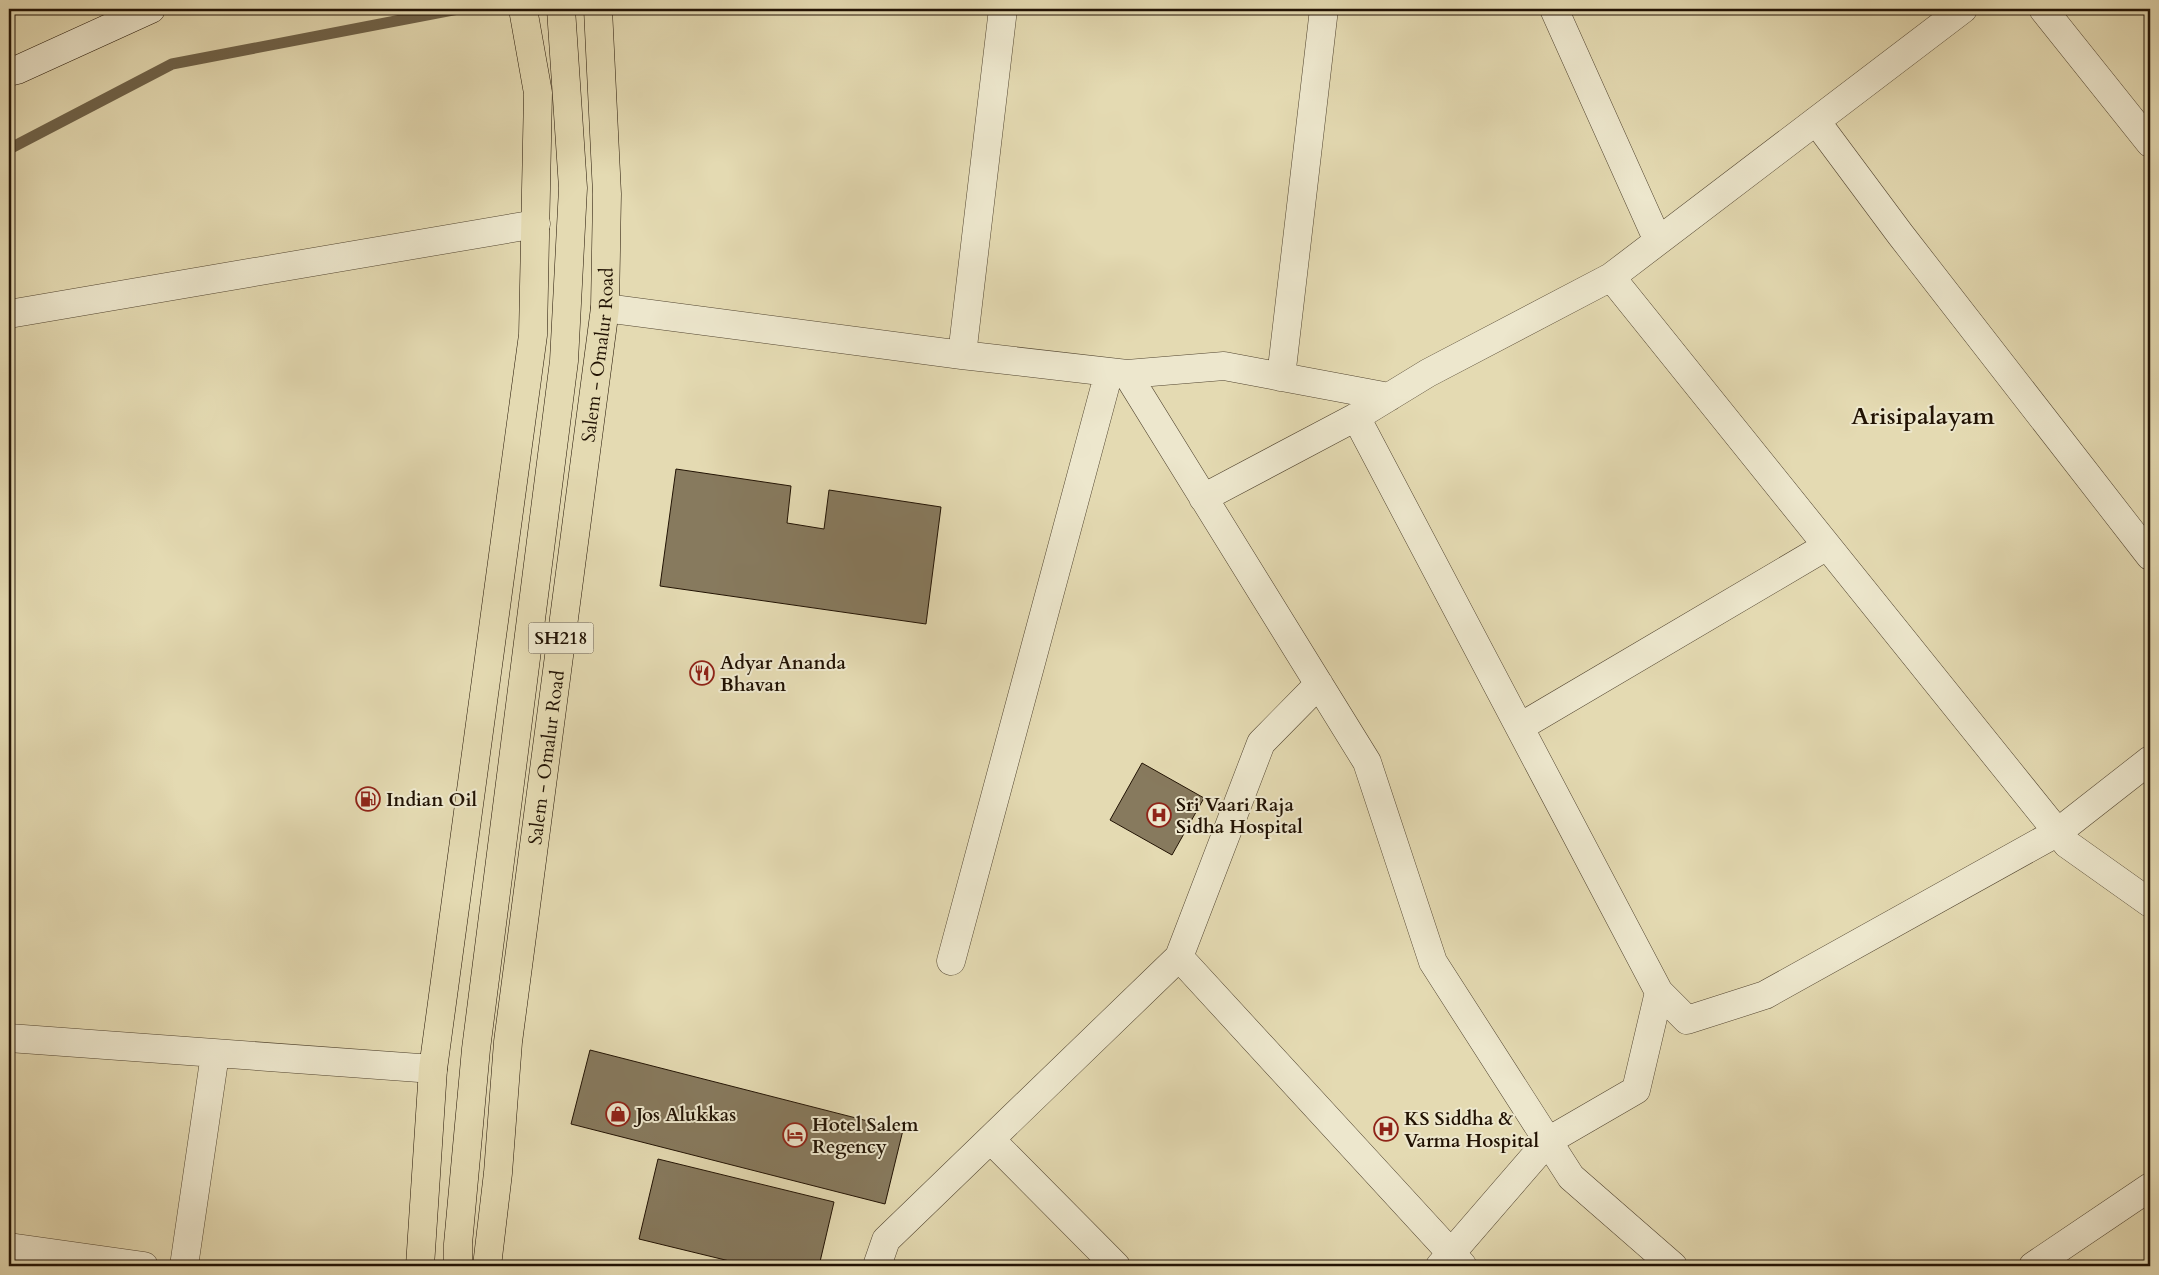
<svg xmlns="http://www.w3.org/2000/svg" width="2159" height="1275" font-family="Cardo,serif">
<rect width="100%" height="100%" fill="#e4dab2"/>
<filter id="stains"><feTurbulence type="fractalNoise" baseFrequency=".004" numOctaves="4"/><feColorMatrix values="0 0 0 0 .2 0 0 0 0 .09 0 0 0 0 .02 0 0 0 .5 -.17"/></filter>
<radialGradient id="worn" r=".72"><stop offset=".6" stop-color="#630" stop-opacity="0"/><stop offset="1" stop-color="#630" stop-opacity=".3"/></radialGradient>
<g fill="none" stroke-linecap="round" stroke-linejoin="round">
<path stroke="#6f6249" stroke-width="11" d="M9,149L172,64L458,9"/>
</g>
<path fill="#877a5e" stroke="#221304" d="M676,469L791,486L787,523L824,529L829,490L941,507L926,624L660,586Z
M1142,763L1204,798L1172,855L1110,820Z
M590,1050L903,1130L885,1204L571,1124Z
M658,1159L834,1202L819,1266H750L639,1239Z"/>
<g fill="none" stroke-linecap="round" stroke-linejoin="round">
<g stroke="#524530" stroke-width="29">
<path id="street" d="M1554,9L1658,241
M1963,9L1611,277L2067,844L2150,903
M2043,9L2150,143
M1816,121L1900,234L2150,556
M605,308L962,355L1127,374L1367,762L1433,962L1571,1177L1673,1266
M9,314L536,224
M962,355L1003,9
M1127,374L1224,366L1389,397
M1281,377L1324,9
M1356,417L1659,992
M1203,498L1356,417L1428,373L1611,277
M1520,727L1827,546
M1179,957L1462,1265
M951,961L1109,372
M9,1038L433,1069
M991,1140L1116,1266
M9,1247L144,1266
M184,1266L215,1054
M877,1266L886,1240L1179,957L1261,743L1319,684
M1440,1266L1548,1141L1636,1090L1659,992L1687,1020L1765,995L2058,832L2150,760
M2033,1266L2150,1187"/>
</g>
<g stroke="#221304" stroke-width="29">
<path id="secondary" d="M9,72L17,70L151,9"/>
</g>
<g stroke="#221304" stroke-width="29">
<g id="primary">
<path d="M420,1266L433,1069L533,335L538,93L523,9"/>
<path d="M458,1266V1244L476,1049L564,361L573,188L561,9"/>
<path id="s1" d="M487,1266L498,1173L508,1042L605,308L607,194L598,9"/>
</g>
</g>
<use href="#street" stroke="#ede7cd" stroke-width="28"/>
<use href="#secondary" stroke="#ede7cd" stroke-width="28"/>
<use href="#primary" stroke="#e4dab2" stroke-width="28"/>
</g>
<defs>
<g id="restaurant-ring" transform="scale(1.25)"><circle r="9.5" fill="#ede7cd" stroke="#8f2418" stroke-width="1.5"/><path d="M-5-6h1v4h1v-4h1v4h1v-4h1v5L-1.5 .5V6h-2V.5L-5-1ZM5-6V6H3V1.5H1.5Q1.5-4 5-6Z" fill="#8f2418"/></g>
<g id="fuel-ring" transform="scale(1.25)"><circle r="9.5" fill="#ede7cd" stroke="#8f2418" stroke-width="1.5"/><path d="M-5.5-6h7V0h2V4h1.3V-2.5L3-4.5l.8-.8L6-3V5H2.5V1h-1V6h-7ZM-4.2-4.7v3.2H.2V-4.7Z" fill="#8f2418"/></g>
<g id="hospital-ring" transform="scale(1.25)"><circle r="9.5" fill="#ede7cd" stroke="#8f2418" stroke-width="1.5"/><path d="M-5-5h3v3.5h4V-5h3V5h-3V1.5h-4V5h-3Z" fill="#8f2418"/></g>
<g id="shop-ring" transform="scale(1.25)"><circle r="9.5" fill="#ede7cd" stroke="#8f2418" stroke-width="1.5"/><path d="M-5-2.5h2.3a2.7 3.5 0 0 1 5.4 0H5L5.5 6h-11ZM-1.5-2.5h3a1.5 2.3 0 0 0-3 0Z" fill="#8f2418"/></g>
<g id="hotel-ring" transform="scale(1.25)"><circle r="9.5" fill="#ede7cd" stroke="#8f2418" stroke-width="1.5"/><path d="M-6-4.5h1.5V1H6V5H4.5V3h-9V5H-6ZM-4 0a1.8 1.8 0 1 1 3.6 0ZM.5 0V-2.5h3Q6-2.5 6 0Z" fill="#8f2418"/></g>
</defs>
<g fill-rule="evenodd">
<use href="#restaurant-ring" x="702" y="673"/>
<use href="#fuel-ring" x="368" y="799"/>
<use href="#hospital-ring" x="1159" y="815"/>
<use href="#shop-ring" x="618" y="1114"/>
<use href="#hospital-ring" x="1386" y="1129"/>
<use href="#hotel-ring" x="795" y="1135"/>
</g>
<g text-anchor="middle" stroke-width="4" stroke-linejoin="round" paint-order="stroke">
<rect fill="#ede7cd" stroke="#5f5340" stroke-width="1" x="528.5" y="622.5" width="65" height="31" rx="4"/>
<g font-size="18" font-weight="bold" fill="#221304">
<text x="561" y="644">SH218</text>
</g>
<g font-size="19" fill="#221304" stroke="#ede7cd">
<text dy="7" stroke="none"><textPath href="#s1" startOffset="918">Salem - Omalur Road</textPath></text>
<text dy="7" stroke="none"><textPath href="#s1" startOffset="512">Salem - Omalur Road</textPath></text>
</g>
<g font-size="19" font-weight="bold" fill="#221304" stroke="#ede7cd" text-anchor="start">
<text x="720" y="669">Adyar Ananda<tspan x="720" dy="22">Bhavan</tspan></text>
<text x="386" y="806">Indian Oil</text>
<text x="1176" y="811">Sri Vaari Raja<tspan x="1176" dy="22">Sidha Hospital</tspan></text>
<text x="636" y="1121">Jos Alukkas</text>
<text x="1404" y="1125">KS Siddha &amp;<tspan x="1404" dy="22">Varma Hospital</tspan></text>
<text x="812" y="1131">Hotel Salem<tspan x="812" dy="22">Regency</tspan></text>
</g>
<g font-size="24" font-weight="bold" fill="#221304" stroke="#ede7cd">
<text x="1923" y="424">Arisipalayam</text>
</g>
</g>
<rect width="2159" height="1275" fill="none" stroke="#e4dab2" stroke-width="30"/>
<rect x="10" y="10" width="2139" height="1255" fill="none" stroke="#221304" stroke-width="2.5"/>
<rect x="15" y="15" width="2129" height="1245" fill="none" stroke="#221304"/>
<rect width="100%" height="100%" filter="url(#stains)"/>
<rect width="100%" height="100%" fill="url(#worn)"/>
</svg>
